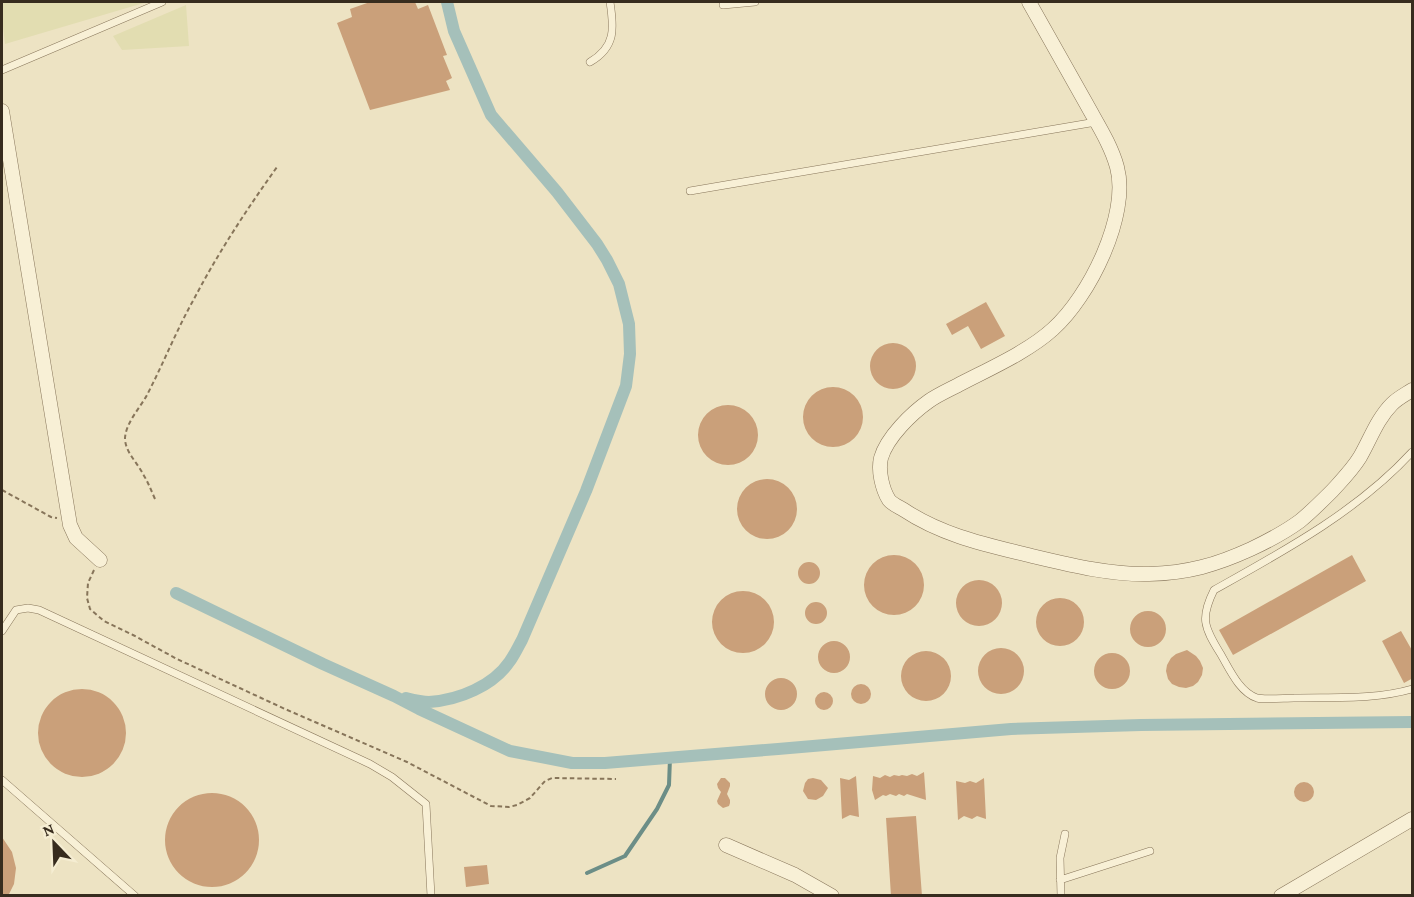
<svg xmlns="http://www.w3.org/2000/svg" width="1414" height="897" font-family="'Crimson Pro',serif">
<rect width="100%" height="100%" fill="#ede3c3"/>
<path fill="#e2ddb1" d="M2,2H147L5,44L2,18Z
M186,5L189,46L122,50L113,36Z"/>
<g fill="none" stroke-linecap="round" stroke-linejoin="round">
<path stroke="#6c8e87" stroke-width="4" d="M587,873L625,856L657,809L669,785L670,758"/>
<path stroke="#a5c0ba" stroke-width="12" d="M176,593L323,664L394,696L419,709L510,751L572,763H605L778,749L1011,729L1141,725L1412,722
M406,698C414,700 422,702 429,702C459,700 493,686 510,661C515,654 518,647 522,640L586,491L626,386L630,354L629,324L619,284L607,260L597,244L557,192L491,115L454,31L447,2"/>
</g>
<path fill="#caa07a" d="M370,2H415L418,9L428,5L447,55L443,56L452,78L446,81L450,90L370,110L337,23L352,17L350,9Z
M986,302L1005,336L981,349L968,326L952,335L946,324Z
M870 366a23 23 0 1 1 46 0a23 23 0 1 1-46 0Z
M803 417a30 30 0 1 1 60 0a30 30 0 1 1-60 0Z
M698 435a30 30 0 1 1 60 0a30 30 0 1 1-60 0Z
M737 509a30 30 0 1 1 60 0a30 30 0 1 1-60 0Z
M864 585a30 30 0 1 1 60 0a30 30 0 1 1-60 0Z
M1352,555L1366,581L1233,655L1219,630Z
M798 573a11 11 0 1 1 22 0a11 11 0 1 1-22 0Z
M956 603a23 23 0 1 1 46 0a23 23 0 1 1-46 0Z
M712 622a31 31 0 1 1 62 0a31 31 0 1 1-62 0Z
M1036 622a24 24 0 1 1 48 0a24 24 0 1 1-48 0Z
M805 613a11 11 0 1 1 22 0a11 11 0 1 1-22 0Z
M1130 629a18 18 0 1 1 36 0a18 18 0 1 1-36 0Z
M1401,631L1413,652V678L1404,683L1382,641Z
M818 657a16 16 0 1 1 32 0a16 16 0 1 1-32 0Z
M978 671a23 23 0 1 1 46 0a23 23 0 1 1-46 0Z
M1187,650L1196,656L1200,661L1203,668L1202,675L1198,682L1193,686L1186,688L1179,687L1172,684L1168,679L1166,671L1167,665L1171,658L1176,654Z
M901 676a25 25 0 1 1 50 0a25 25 0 1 1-50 0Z
M1094 671a18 18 0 1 1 36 0a18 18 0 1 1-36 0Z
M765 694a16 16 0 1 1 32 0a16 16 0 1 1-32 0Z
M851 694a10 10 0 1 1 20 0a10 10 0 1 1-20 0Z
M38 733a44 44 0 1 1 88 0a44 44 0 1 1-88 0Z
M815 701a9 9 0 1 1 18 0a9 9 0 1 1-18 0Z
M924,772L926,800L907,794L904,796L899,794L896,796L890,794L886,796L883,795L875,800L872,790L873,776L880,778L885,775L890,777L894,775L899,776L902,775L907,776L912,774L917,776Z
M856,776L859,817L850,815L842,819L840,778L849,780Z
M721,778H725L730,783V786L727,794L730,800V803L729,806L723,808L718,804L717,801L721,792L718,788L717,784Z
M813,778L821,780L828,788L823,796L816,800L808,799L803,791L805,783L808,779Z
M984,778L986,819L977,816L972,819L964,816L958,820L956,781L965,783L970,781L976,783Z
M1294 792a10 10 0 1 1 20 0a10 10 0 1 1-20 0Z
M165 840a47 47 0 1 1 94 0a47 47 0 1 1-94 0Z
M916,816L922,896H891L886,818Z
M2,837L12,852L16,868L14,884L8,896H2Z
M487,865L489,884L466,887L464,867Z"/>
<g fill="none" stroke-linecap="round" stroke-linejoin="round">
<g stroke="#87755a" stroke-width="8">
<path id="service" d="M723,5L755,2
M590,62C616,47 614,28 610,2
M2,70L162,2
M690,191L1096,122
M1412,452C1358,511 1284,551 1214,590C1200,618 1204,627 1220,653C1229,668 1239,692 1257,698C1265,700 1285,698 1294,698C1334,697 1374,700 1412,689
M2,631L16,610L28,608L39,610L370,764L392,777L426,804L431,896
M2,780L135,896
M1060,880L1150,851
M1061,896L1060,858L1065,834"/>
</g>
<g stroke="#87755a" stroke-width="15">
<path id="minor" d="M1029,2C1048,36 1068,71 1087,105C1098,125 1111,145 1117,167C1130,215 1089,297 1053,329C1029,351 991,368 962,383C951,389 939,394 929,401C912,413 887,437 881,458C878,470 882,489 889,500C892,504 899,507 904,510C943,536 988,545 1032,556C1070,565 1110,575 1149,574C1188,573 1216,565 1251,549C1268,541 1285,532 1300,521C1311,512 1322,501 1332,491C1342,480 1352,470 1360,457C1370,440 1377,419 1392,404C1398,398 1406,394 1412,390
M2,111L70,525L76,538L100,560
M726,845L795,875L832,896
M1281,896L1412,819"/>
</g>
<path stroke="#87755a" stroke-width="2" stroke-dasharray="4.5 3" stroke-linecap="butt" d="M2,490L51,517L57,518
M155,499C151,490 148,482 143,474C137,462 125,452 125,438C126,422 141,407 148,393C164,362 177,329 194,299C218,253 247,209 277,167
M94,570L88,583L87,598L90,609L104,621L133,635L177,659L285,709L407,762L491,806L509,807L517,805L530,798L545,781L552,778L616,779"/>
<use href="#service" stroke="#f8f0d6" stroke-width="7"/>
<use href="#minor" stroke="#f8f0d6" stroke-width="14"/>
</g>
<rect width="1414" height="897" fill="none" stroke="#372c1e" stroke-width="6"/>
<g transform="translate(54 843) rotate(337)" stroke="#f5edd2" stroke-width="4.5" paint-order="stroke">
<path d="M0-4.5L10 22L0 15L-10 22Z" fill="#372c1e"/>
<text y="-9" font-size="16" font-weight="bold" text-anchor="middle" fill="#372c1e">N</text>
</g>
</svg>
